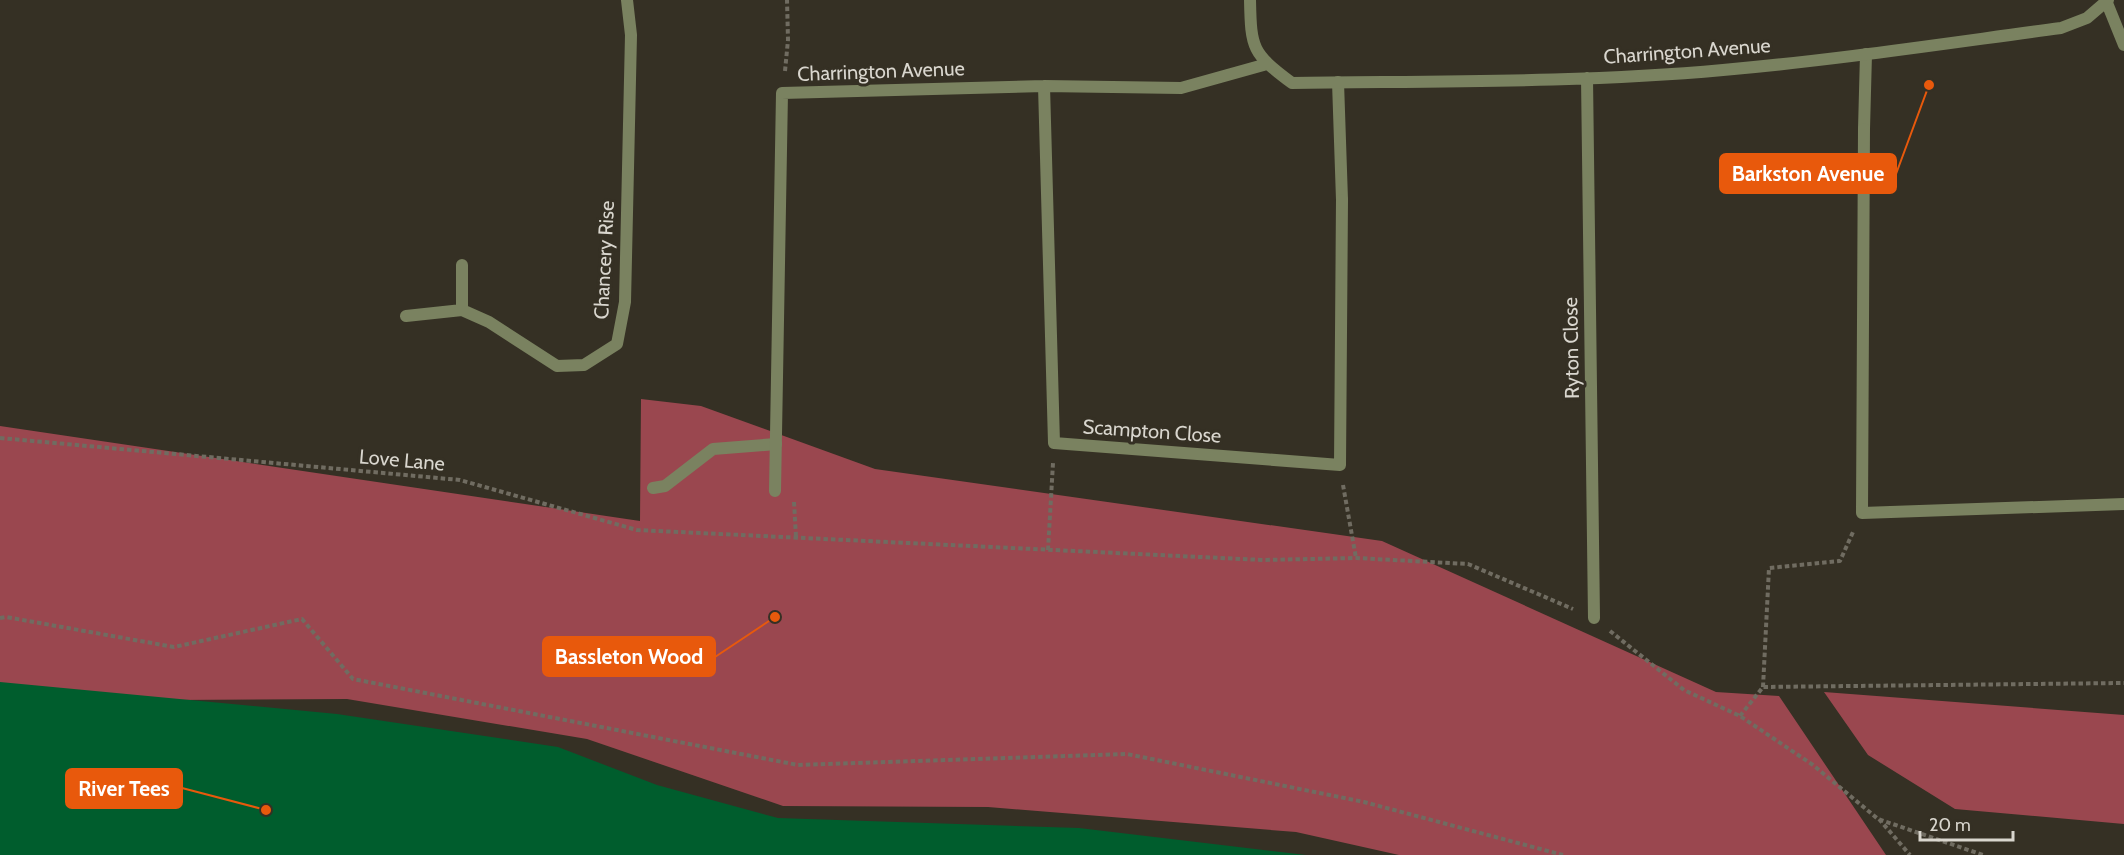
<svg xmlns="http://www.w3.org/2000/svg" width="2124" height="855" font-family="Cabin,sans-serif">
<rect width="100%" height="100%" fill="#353024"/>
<path fill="#9a474f" d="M641,399L701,406L875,469L1382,541L1716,692L1779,696L1886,855H1399L1296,832L988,807L783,806L587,739L347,699L0,701V426L640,521Z
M1824,692L2124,715V824L1955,809L1868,755Z"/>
<path fill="#005d2d" d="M0,682L337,714L558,747L657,785L778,818L1079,828L1306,855H0Z"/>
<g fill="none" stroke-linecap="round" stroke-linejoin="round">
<path stroke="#706c61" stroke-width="4" stroke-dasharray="4.5 3" stroke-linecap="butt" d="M785,71L788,40L787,0
M0,438L460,480L637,530L1263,560L1356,558L1468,564L1573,609
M1343,485L1356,558
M794,502L796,537
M1048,550L1053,463
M0,618L6,617L174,647L302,619L353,679L798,765L1127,754L1364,802L1563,855
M1610,631L1684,690L1740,716L1813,765L1878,819L1983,855
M1763,687L1769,568L1840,561L1853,532
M1740,716L1763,687L2124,683
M1879,819L1910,855"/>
<path stroke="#7a8260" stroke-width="12" d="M653,488L665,486L713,449L776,444"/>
<path stroke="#7a8260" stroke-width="12" d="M1338,82L1342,200
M1864,129L1866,54"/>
<path stroke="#7a8260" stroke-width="12" d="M1250,0C1251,49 1252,53 1292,83C1435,81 1580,83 1723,70C1836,60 1948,43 2061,28L2087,18L2108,0
M2107,3L2124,45
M1587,78L1594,618
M1044,86L1054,443L1340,465L1342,200
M1864,129L1862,513L2124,504
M1818,167L1864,168
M462,310V265
M406,316L462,310L489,322L557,366L584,365L617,344L625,302L631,35L627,0
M775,491L782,93L1044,86L1181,88L1267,64"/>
</g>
<g text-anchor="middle" stroke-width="6" stroke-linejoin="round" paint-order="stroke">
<g font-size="20" fill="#d9d6ce" stroke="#353024">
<text transform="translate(1687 51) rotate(-4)" y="7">Charrington Avenue</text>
<text transform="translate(881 71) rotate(-2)" y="7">Charrington Avenue</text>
<text transform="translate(604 260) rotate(-87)" y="7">Chancery Rise</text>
<text transform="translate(1571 348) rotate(-91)" y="7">Ryton Close</text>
<text transform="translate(1152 431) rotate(4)" y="7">Scampton Close</text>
<text transform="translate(402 460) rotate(5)" y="7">Love Lane</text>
</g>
</g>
<path fill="none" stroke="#e8590c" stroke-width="2" d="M1929 85L1896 174M775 617L715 657M266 810L182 788"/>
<g fill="#e8590c" stroke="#353024" stroke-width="2">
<circle cx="1929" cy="85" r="6"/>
<circle cx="775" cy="617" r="6"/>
<circle cx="266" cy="810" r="6"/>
</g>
<g fill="#e8590c" stroke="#e8590c" stroke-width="2">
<rect x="1720" y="154" width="176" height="39" rx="6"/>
<rect x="543" y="637" width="172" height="39" rx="6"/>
<rect x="66" y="769" width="116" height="39" rx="6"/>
</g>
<g font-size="21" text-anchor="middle" font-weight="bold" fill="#fff">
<text x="1808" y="181">Barkston Avenue</text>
<text x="629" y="664">Bassleton Wood</text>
<text x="124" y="796">River Tees</text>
</g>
<path d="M1920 831v9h93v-9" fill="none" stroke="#d9d6ce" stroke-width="3"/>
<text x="1929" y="831" font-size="18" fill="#d9d6ce" stroke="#353024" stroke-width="4.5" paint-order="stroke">20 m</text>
</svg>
